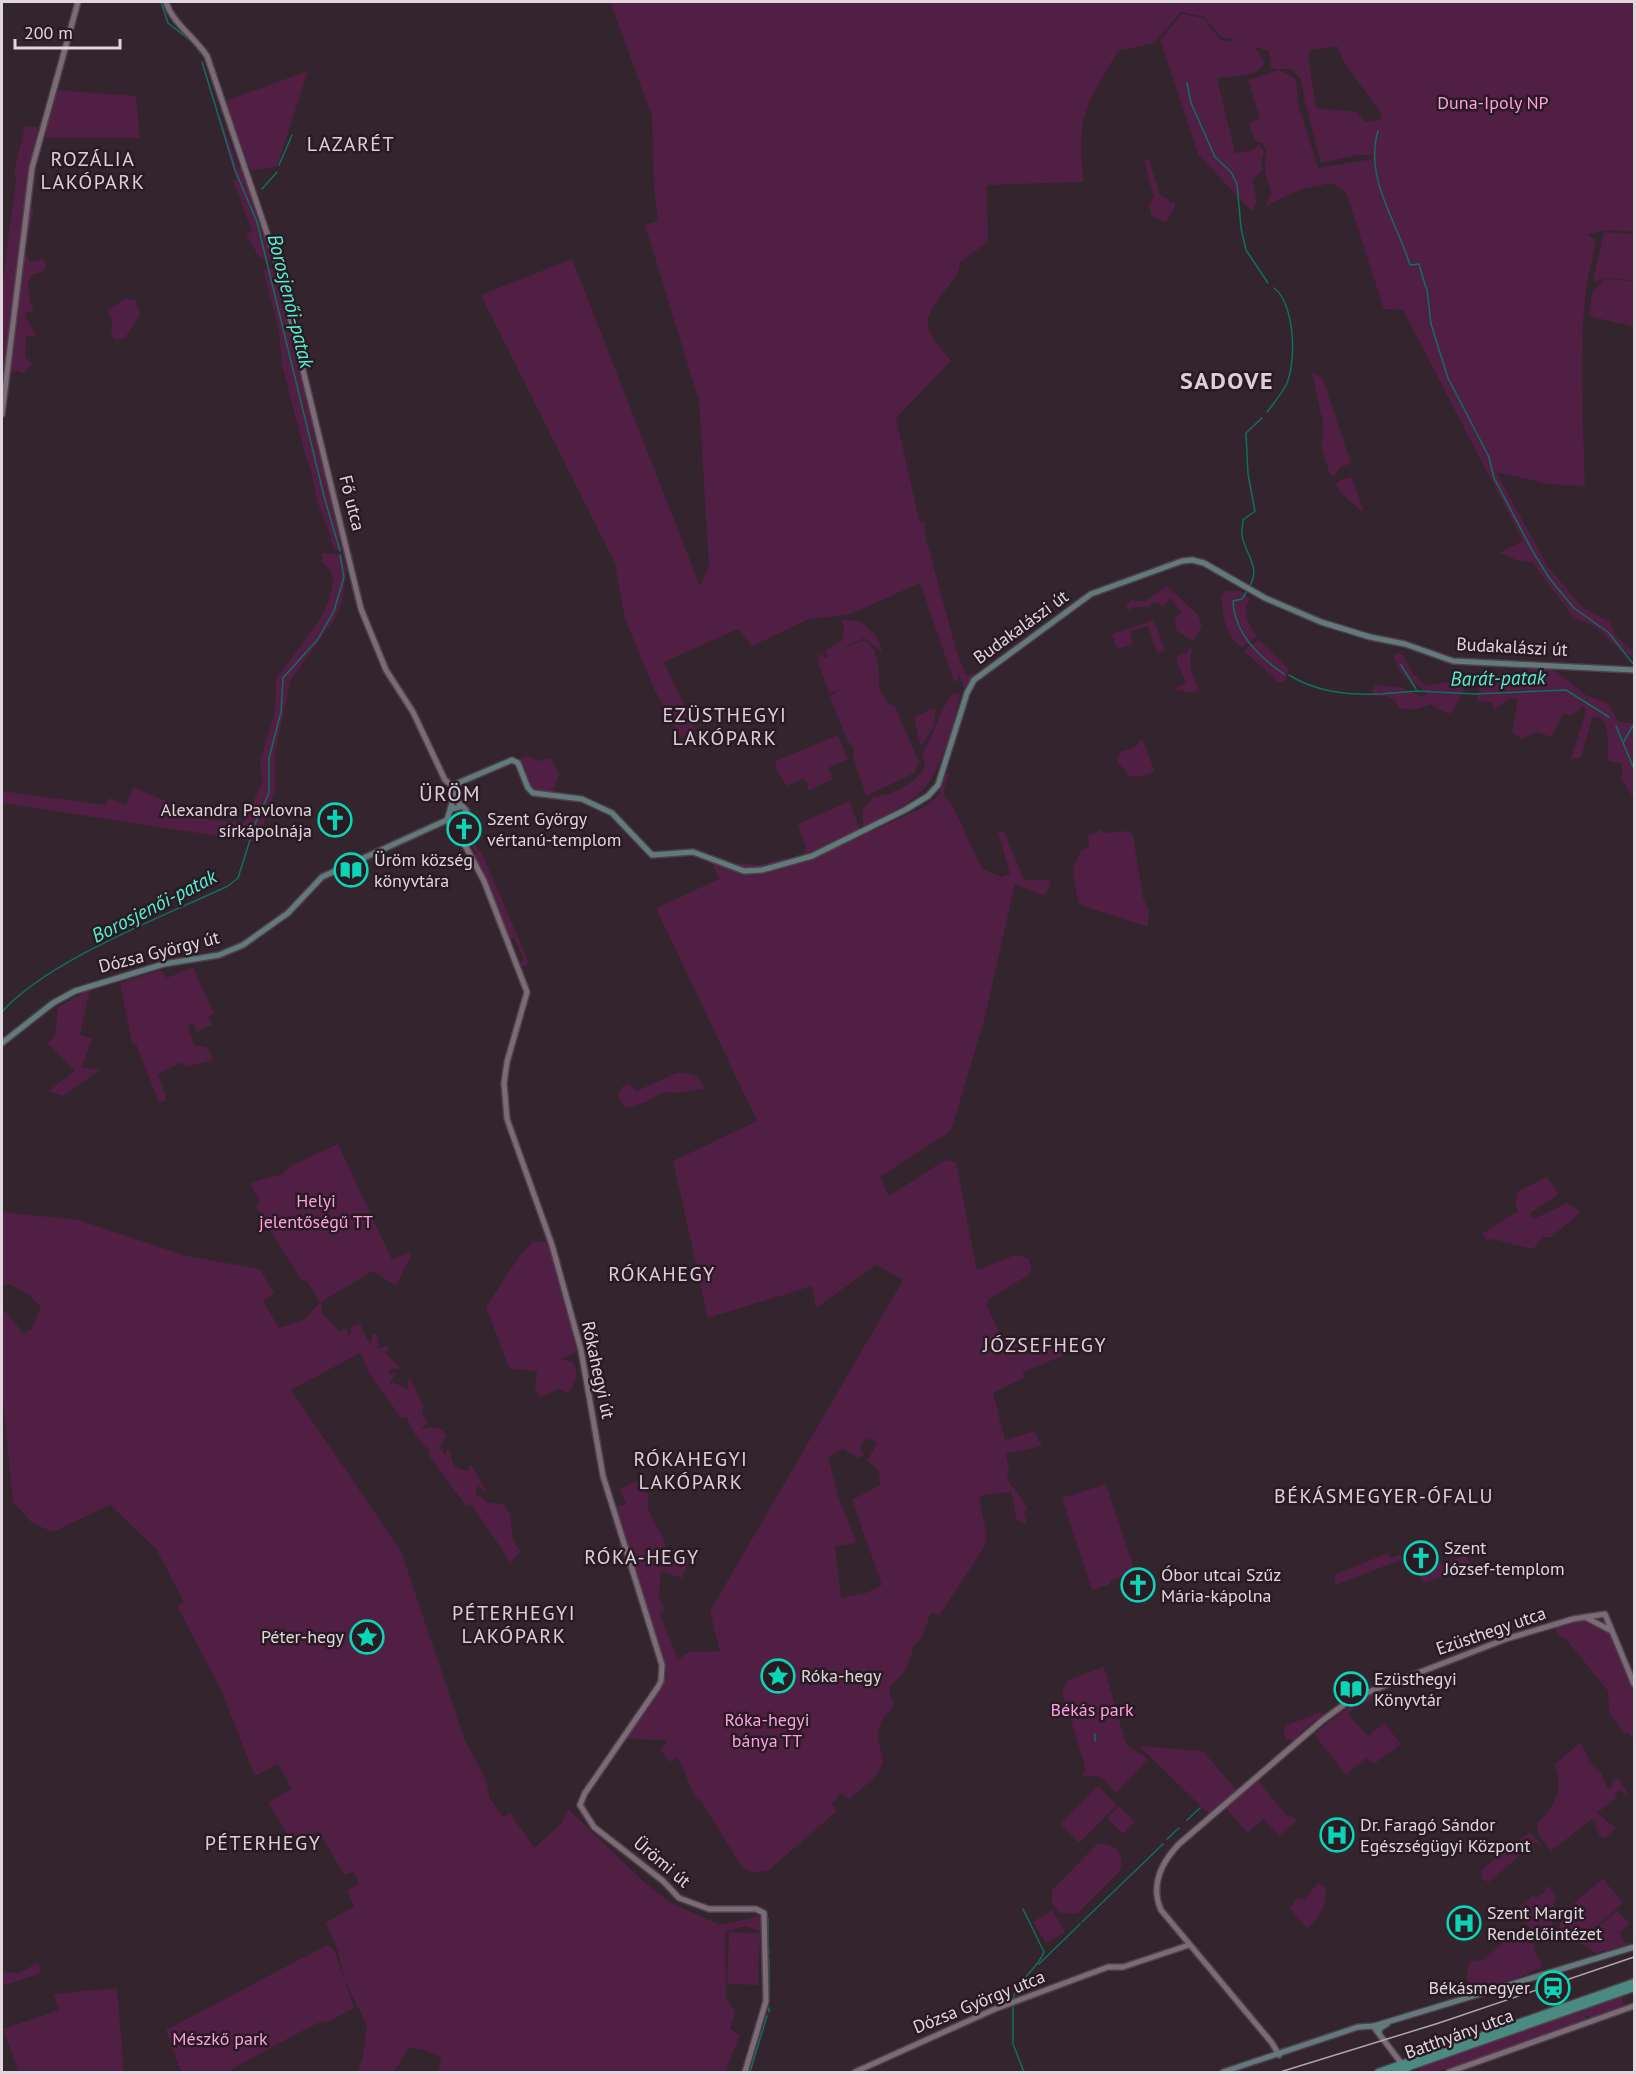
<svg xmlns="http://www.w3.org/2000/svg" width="1636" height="2074" font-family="'PT Sans',sans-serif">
<rect width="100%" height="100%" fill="#33242e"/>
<path fill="#511f44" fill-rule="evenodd" d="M610,2H1634V232L1610,230L1588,234L1596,241C1593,260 1586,280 1585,300C1579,362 1583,424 1585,486L1547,484L1496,472L1548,567L1583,608L1610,622L1616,636L1634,652V658L1620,650L1594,626L1574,618L1532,562L1519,561L1499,553L1523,541L1403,310L1384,309L1346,192L1331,183L1299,190L1266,206L1271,193C1267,177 1262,169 1267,152L1261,142H1256L1248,123L1260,119L1248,80L1280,70L1296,79L1299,107L1318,168L1373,159L1372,155H1356L1321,163L1305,103L1301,79L1291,69H1271L1269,51L1255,47L1265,63C1257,78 1231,76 1217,78L1235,153L1252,151L1259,144L1264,152L1261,163L1263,169L1252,181L1257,201L1252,212L1198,154L1160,40L1182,14L1203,18L1221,40L1233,42L1234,39L1222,38L1204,17L1181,12L1154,43L1118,51C1086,105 1075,117 1084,182L987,185L988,242L960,262C959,272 956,276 950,284C921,322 919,322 951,361L896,418L920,524L925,521V535L957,653L966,675L980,673L965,690L958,673V681H954L920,583L851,614L809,619L752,646L738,629L664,662L695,728L681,738L655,691L625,619L615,563L481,295L572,259L700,586L709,566L699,401L645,225L658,221L654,190L652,116ZM1337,46L1345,64L1381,113V119L1366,122L1356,112L1316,108L1308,55L1312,50Z
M308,71L277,166L251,171L225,101Z
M56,90L136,96L140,138H46V134L43,133Z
M220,117L238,166L244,171L272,259L267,261L260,258L246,235L252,231L233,181L236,180L218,118Z
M25,126L38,127L24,206L34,207L27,242L26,253L30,262L44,259L46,268L43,272L32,275L28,283L30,303L34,307L31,312H26V318L36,335L26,337L25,357L32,364L24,373L16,371L7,374L2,404V288L16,178L14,171Z
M1149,159L1160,195L1168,199L1169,203L1174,202L1175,207L1167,221L1163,222L1151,215L1149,204L1154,197L1144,161Z
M1604,232L1634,234V280L1603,278L1596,282L1593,281Z
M274,268L343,550H334C331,535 325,523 320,509C314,492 314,475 306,458L282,364L279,331L263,269Z
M1605,279L1634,281V327L1589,316L1592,293Z
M124,299L135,300L140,315L124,339L116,340L111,336L112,321L108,311Z
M1312,372L1323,379L1351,463L1339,468L1335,476L1330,475L1322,450L1323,423Z
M1352,477L1364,513L1343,495L1336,485L1340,480Z
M322,553L342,555L347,570L342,602L334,620L291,680L275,752V790L258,842L2,803V791L105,805L109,798L126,805L133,787L210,820L244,823L262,782L260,761L275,711L276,679L319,621L330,598L333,580L330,570L322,562Z
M1167,586L1198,615L1202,627L1193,641L1176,630L1175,617L1182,613L1170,598L1164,606L1154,602L1148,607H1132L1130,611L1126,606L1132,600L1144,602Z
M1227,591H1241L1250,599C1241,611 1248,626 1257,636L1242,647C1225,638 1223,613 1221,596Z
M841,620L860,621L876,635L883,653L864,638L836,652L864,640C879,648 880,674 879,688L888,703L895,707L919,762L914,773L866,796L853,757L854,749L847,740L830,697L839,690L829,693L818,662L823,659L818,661L817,658L822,653L824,658L828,657L825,651L843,639L844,628Z
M1154,620L1165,651L1157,653L1148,626L1130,631L1133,644L1117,649L1112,634Z
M1259,640L1289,669L1285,682H1278L1245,652L1248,646Z
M1189,648L1192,649C1188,665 1192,675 1199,690L1191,693L1174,689L1186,682L1176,661L1179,654L1187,653Z
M1398,653L1403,655L1413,674L1426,686L1453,681L1468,682L1452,713H1446L1430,704C1419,709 1411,712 1398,707L1395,700L1385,696L1377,697L1372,690L1375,685L1403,688L1422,697L1426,694C1417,678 1400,686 1394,655Z
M1550,667L1587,696L1608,703L1618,722L1631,723L1634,726V799L1622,780V764L1609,761C1605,750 1614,717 1593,716L1582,754L1580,758L1571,759L1586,710L1584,706L1571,716L1563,714L1552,737L1536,732L1522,739L1512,732L1518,699L1510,698L1493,710V702L1477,701L1484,669H1487L1486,679L1495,682L1521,678L1528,668Z
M960,693C956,719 943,764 927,785C916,800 883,818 866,827L863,825V809L873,797C892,796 916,783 925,766L922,755C933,736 940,710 952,694Z
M930,709L936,710L934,726L921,747L914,718Z
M838,735L848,759L828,768L833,779L808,791L807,782L802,779L787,786L776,769L775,761Z
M1140,740H1143L1155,772L1141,776H1130L1117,762L1120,752L1136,747Z
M526,756L540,761L551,758L559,774L553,793L532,789L519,761V759Z
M944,772L949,775L944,789L945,798L951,802L982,869L1002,877L1010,874L998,832L1004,831L1024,880H1049L1051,885L1044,896L1015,884L985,1017L951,1131L880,1177L889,1196L945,1160L956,1162L977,1270L1015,1255L1028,1258L1032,1269L1028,1275L988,1300L987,1306L1002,1339L1071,1337L1077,1343V1350L1023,1372L1024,1378L993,1393L1005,1440L1035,1431L1042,1446L1006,1454L1009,1468L1007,1479L1027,1507L1024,1512L1026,1521L1025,1524L1017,1520L1011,1492L983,1495L979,1499L987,1535L985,1546L939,1616L931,1612L921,1640L914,1645C909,1662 906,1676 891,1684L889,1692L894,1703C890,1714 880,1718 878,1731C876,1741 882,1749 883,1759C884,1774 859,1790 849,1799L841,1793L832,1804L837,1811L769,1870L755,1873L742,1867L701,1801L695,1797L678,1757L670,1762L660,1750L667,1743L665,1740L626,1739L668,1673L664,1672L662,1654L647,1619L610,1510L626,1504L620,1489L640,1479C655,1500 644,1499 650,1514C656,1529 667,1537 666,1553L689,1560L682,1578L661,1571L659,1596L665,1611L660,1614L678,1660L689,1652L720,1651L710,1611L903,1280L876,1265L816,1308L812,1286L708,1318L673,1161L757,1121L656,908L719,879L708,854L737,866L738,863L758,865L804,854L806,848L798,824L850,801L859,828L857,831L808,854L814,858L926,806L940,794L939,789ZM866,1438L877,1443L867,1461L879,1471L880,1485L852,1500L882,1585L866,1593L841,1598L835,1546L857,1543L839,1499L828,1457L843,1449L858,1458L864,1454L860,1448Z
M1099,830L1107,833L1128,831L1133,835L1143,898L1149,910L1148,927L1080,905L1078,902L1073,869L1081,850L1089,847L1088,835L1097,833Z
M475,844L478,851H481L529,963L524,967L518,963L524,960L514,938L510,940L490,889L472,855L476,853L472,845Z
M193,967L214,1014L208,1017L212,1025L197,1032L194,1023L188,1026L194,1045L208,1048L213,1060L185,1067L182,1062L158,1074L167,1099L159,1103L136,1044H132L120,983L160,970L167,978Z
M90,989L80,1035L92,1039L82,1067L100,1070L63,1096L48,1091L75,1071L47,1043L55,1036L58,1007Z
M676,1073C691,1073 699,1073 704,1089L675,1093L663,1092L646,1102L625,1108L617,1095L623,1086L628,1084L637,1091Z
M338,1144L392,1260L410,1252L411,1255L396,1286L373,1271L321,1302L322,1313L340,1332L346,1328L349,1336L352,1331L350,1327L360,1324L370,1345L373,1333L379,1336L377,1341L380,1345L377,1346L379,1349L386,1345L389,1349L385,1353L400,1367L398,1370L395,1368L388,1372L391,1375L395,1371L396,1373L389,1385L394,1383L408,1389V1380L410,1378L424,1407L422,1412L427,1423L421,1430C432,1426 439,1426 447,1435L439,1449H442L446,1456V1449L450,1451C453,1468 454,1468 469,1471L468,1467L471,1465L486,1490L484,1492L477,1485L476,1496L482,1497L486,1502C490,1504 497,1503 501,1504C518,1511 505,1540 521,1551L511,1563L471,1504L466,1506L428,1454L430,1452L416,1436L406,1417L401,1418L370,1374L360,1353L291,1390L401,1551L464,1738L486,1780L490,1799L503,1817L510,1813L534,1848L561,1824L568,1809L644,1882L671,1903L721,1925L764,1915V1932L746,1926L725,1932L726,1998L734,2010V2016L730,2029L740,2035L725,2072H438L441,2057L420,2049L409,2048L394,2072H358L363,2056L367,2025L345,1981L337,1948L326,1923L354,1906L347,1890L360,1884L353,1872L344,1875L319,1831L292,1842L268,1802L292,1789L278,1764L255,1776L221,1690L177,1606L184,1602L156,1549L110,1505L53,1532L32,1523L13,1502L2,1392V1310L7,1313L23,1333L31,1330L41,1307L29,1295L10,1284L2,1286V1212L79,1220L187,1256L260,1269L274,1293L263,1301L279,1328L305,1319L320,1302L307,1281L301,1280L256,1207L260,1201L250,1183L283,1174L292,1165Z
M1547,1177L1559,1194L1530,1213L1531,1217L1534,1219L1567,1203L1581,1212L1551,1237H1543L1533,1249L1493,1239L1486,1241L1483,1233L1518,1211L1515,1203L1518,1191Z
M533,1241L548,1242L578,1352L560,1359L573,1362C579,1375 576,1382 568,1393L558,1389L541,1397L535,1389L537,1372L509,1368L486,1307L520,1255Z
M1106,1484L1135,1572L1110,1581L1111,1584L1092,1590L1062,1498Z
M1388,1553L1390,1558L1401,1555L1403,1559L1336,1585L1334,1575Z
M1466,1555L1471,1567L1423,1583L1418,1566L1438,1560L1441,1565Z
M1587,1620L1608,1631L1634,1690V1740L1628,1733L1625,1734L1609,1713L1608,1691L1565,1638L1563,1639L1556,1632V1627Z
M1104,1667L1126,1744L1148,1759L1116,1793L1101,1777L1082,1776L1085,1771L1084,1763L1062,1691L1068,1680Z
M1381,1691L1384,1695L1358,1705L1348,1714L1368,1736L1384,1723L1401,1744L1374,1764L1366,1758L1346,1775L1314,1734L1362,1697Z
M1321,1712L1323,1715L1302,1731L1294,1741L1286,1739L1283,1731L1287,1725Z
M1580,1743L1589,1758L1587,1760L1601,1773L1608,1789L1613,1785L1611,1782L1618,1778L1628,1794L1626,1796L1620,1790L1615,1794L1617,1797L1597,1813L1616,1828L1605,1838L1600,1836L1595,1826L1597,1824L1592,1819L1551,1851L1538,1834L1537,1823C1553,1809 1566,1786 1554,1765Z
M1139,1746L1203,1751L1237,1791L1211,1816Z
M1258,1780L1287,1816L1294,1817L1297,1821L1279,1836L1264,1819L1247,1833L1226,1808Z
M1098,1786L1117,1805L1079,1843L1060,1824Z
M1119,1806L1135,1822L1123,1834L1107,1818Z
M1530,1832L1542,1846L1535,1842L1489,1882L1483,1880L1481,1870Z
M1097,1844C1115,1842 1126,1854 1120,1871L1077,1914L1060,1913L1052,1904V1890Z
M1603,1879L1623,1903L1587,1934L1559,1943C1553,1913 1583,1896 1603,1879Z
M1318,1883L1326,1888C1325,1908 1322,1915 1307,1928L1290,1909L1297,1898L1305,1899Z
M1546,1885L1556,1896C1550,1912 1554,1928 1548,1944L1537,1940L1530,1927L1514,1911L1533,1895L1536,1898L1544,1893Z
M1052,1910L1065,1932L1046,1943L1033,1922Z
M1617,1911L1630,1923L1609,1929L1630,1923L1620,1932L1624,1943L1629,1942L1628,1946L1595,1953L1587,1946L1579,1944L1582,1938L1601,1932L1588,1935Z
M1518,1930L1534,1946L1535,1954L1542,1963L1540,1968L1515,1979L1476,1990L1466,1978L1470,1961L1483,1960Z
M729,1932L760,1933L758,1985L727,1984Z
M327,1945L334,1949L354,2008L332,2020L318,2023L294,2035L227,2072H181L166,2030Z
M38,1962L41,1973L6,1985L2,1983V1972L20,1973Z
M117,1988L124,2072H19L3,2029L59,2010L54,1994Z
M1634,1991L1622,1997L1624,2005L1593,2017L1585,2016L1586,2020C1538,2040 1467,2072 1417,2072L1421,2067Z"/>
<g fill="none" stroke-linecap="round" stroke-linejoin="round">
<path stroke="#0e705f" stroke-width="1.5" d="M161,2L168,23L192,42
M197,47L200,53
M202,62L235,170L257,222L324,496L340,551
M1187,83L1191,103L1215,157L1231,172L1237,184L1241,228L1246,250L1268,283
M1378,131C1364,178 1397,222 1410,265L1419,264L1426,288
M279,165L292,135
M262,189L277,172
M1427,289L1431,324L1448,378L1489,457L1494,478L1533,552L1550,579L1574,608L1609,633L1634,665
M1267,412C1273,404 1281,395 1286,385C1297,363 1295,303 1274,288
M1249,587C1262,567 1245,555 1242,535C1241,531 1243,525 1243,520L1255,511L1248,474L1246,433L1262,418
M1247,591L1242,599L1233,601C1234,633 1259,657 1284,674
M1401,665L1416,689
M1289,675C1316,692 1347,695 1378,694
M1380,694L1417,691L1475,694L1566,690L1609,717
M1616,726L1634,769
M1624,741L1634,724
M2,1012C46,961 164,916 228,886L238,878L255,824L269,793V758L281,712L283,678L318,639L334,611L344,577L340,555
M1095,1734V1741
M1187,1820L1200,1808
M1167,1839L1179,1828
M1082,1922L1163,1844
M768,1939V1918
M768,1943L769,1954
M769,1959V1997
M1039,1964L1080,1924
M1013,1999C1016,1981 1037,1970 1044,1952L1023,1909
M1013,2006V2043
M769,2012V2008
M1013,2044L1024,2072
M750,2072L767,2016"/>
<g stroke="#4d414a" stroke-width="8">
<path id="tertiary" d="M166,2C173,24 194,36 207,56L277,263L361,609L386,670L413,712L445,780L455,788
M2,414L32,168L78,2
M454,797L466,810L477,835L464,843
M447,820L466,847L484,881L527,992L507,1062L504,1083L507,1119L552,1245L581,1350L603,1476L662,1665L661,1681L658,1687L585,1793L580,1805L594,1827L663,1881L679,1898L709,1909H756L764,1913L766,2001L745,2072
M1587,1618L1610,1630
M1373,2026L1408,2072
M1279,2055L1272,2043L1161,1910C1150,1885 1161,1863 1179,1844L1323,1720L1353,1698L1506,1639L1573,1619L1605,1614L1634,1684
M855,2072L995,2009L1108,1967H1123L1189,1945
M1449,2072L1634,2006"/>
</g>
<g stroke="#4d414a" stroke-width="8">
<path id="secondary" d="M452,809L462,806
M2,1043L53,1003L75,991L164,964L219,955L243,945L288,913L322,877L447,820L458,783L512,760L518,763L528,788L533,793L582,799L612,813L652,855L693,852L744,871L762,870L812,856L905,810L928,796L938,785L967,693L974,680L1091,594L1182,561L1192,560L1204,563L1265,598L1321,622L1370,637L1405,644L1453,661L1634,670
M1379,2033L1380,2028L1387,2024
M1223,2072L1358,2027L1374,2026L1634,1947"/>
</g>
<g stroke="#4d414a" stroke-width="9">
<path id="primary" d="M1378,2072L1634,1982
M1395,2072L1634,1988"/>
</g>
<use href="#tertiary" stroke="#7c6a76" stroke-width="5"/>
<use href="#secondary" stroke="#637a7c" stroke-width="5"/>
<use href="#primary" stroke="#4b8a82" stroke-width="6"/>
<path stroke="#b1a6ad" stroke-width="1.5" d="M1280,2072L1439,2023L1634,1957"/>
</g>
<defs>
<g id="church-ring" transform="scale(1.725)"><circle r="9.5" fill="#291a24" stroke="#0ad5b5" stroke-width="1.5"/><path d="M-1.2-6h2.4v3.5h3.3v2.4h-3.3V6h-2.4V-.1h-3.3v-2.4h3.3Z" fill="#0ad5b5"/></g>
<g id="library-ring" transform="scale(1.725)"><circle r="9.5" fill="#291a24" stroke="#0ad5b5" stroke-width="1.5"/><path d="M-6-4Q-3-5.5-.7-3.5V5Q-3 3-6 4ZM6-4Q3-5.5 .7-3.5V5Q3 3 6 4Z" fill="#0ad5b5"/></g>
<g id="sight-ring" transform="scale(1.725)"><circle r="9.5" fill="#291a24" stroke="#0ad5b5" stroke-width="1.5"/><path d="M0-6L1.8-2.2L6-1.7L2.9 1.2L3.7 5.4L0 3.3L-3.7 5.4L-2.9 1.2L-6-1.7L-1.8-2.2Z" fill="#0ad5b5"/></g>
<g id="hospital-ring" transform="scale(1.725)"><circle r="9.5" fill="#291a24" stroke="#0ad5b5" stroke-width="1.5"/><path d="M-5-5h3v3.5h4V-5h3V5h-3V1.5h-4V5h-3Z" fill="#0ad5b5"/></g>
<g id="station-ring" transform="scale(1.725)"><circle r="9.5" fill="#291a24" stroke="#0ad5b5" stroke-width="1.5"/><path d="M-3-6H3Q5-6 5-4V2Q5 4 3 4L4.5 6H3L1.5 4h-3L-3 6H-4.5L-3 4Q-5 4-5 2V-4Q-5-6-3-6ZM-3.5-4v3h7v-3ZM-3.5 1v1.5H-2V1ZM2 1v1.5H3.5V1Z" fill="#0ad5b5"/></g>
</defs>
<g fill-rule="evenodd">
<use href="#church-ring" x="335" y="820"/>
<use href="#church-ring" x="464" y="829"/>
<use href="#library-ring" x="351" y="870"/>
<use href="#church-ring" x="1421" y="1558"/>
<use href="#church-ring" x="1138" y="1585"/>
<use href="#sight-ring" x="367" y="1637"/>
<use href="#sight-ring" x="778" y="1676"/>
<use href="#library-ring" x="1351" y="1689"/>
<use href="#hospital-ring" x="1337" y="1835"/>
<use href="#hospital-ring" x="1464" y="1923"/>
<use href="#station-ring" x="1553" y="1988"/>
</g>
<g text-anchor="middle" stroke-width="5" stroke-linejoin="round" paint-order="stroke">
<g font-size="18" fill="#ff9fe3" stroke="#291a24">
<text x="1493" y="109">Duna-Ipoly NP</text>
<text x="316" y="1207">Helyi<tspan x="316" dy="21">jelentőségű TT</tspan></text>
<text x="1092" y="1716">Békás park</text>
<text x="767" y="1726">Róka-hegyi<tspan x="767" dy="21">bánya TT</tspan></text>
<text x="220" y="2045">Mészkő park</text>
</g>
<g font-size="18" fill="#e0d6dd" stroke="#291a24">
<text transform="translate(352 503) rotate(76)" y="6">Fő utca</text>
<text transform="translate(1021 627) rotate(-36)" y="6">Budakalászi út</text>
<text transform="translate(1512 647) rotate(3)" y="6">Budakalászi út</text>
<text transform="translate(159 952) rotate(-14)" y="6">Dózsa György út</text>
<text transform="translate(598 1370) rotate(78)" y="6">Rókahegyi út</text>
<text transform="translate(1491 1631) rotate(-19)" y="6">Ezüsthegy utca</text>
<text transform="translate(662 1862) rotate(40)" y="6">Ürömi út</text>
<text transform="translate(979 2002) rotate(-22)" y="6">Dózsa György utca</text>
<text transform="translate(1459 2034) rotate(-20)" y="6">Batthyány utca</text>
</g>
<g font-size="18" fill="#e0d6dd" stroke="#291a24" text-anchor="start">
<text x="312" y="816" text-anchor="end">Alexandra Pavlovna<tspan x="312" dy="21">sírkápolnája</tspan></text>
<text x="487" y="825">Szent György<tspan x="487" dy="21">vértanú-templom</tspan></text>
<text x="374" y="866">Üröm község<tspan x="374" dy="21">könyvtára</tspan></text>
<text x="1444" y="1554">Szent<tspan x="1444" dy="21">József-templom</tspan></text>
<text x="1161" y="1581">Óbor utcai Szűz<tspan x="1161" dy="21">Mária-kápolna</tspan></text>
<text x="344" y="1643" text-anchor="end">Péter-hegy</text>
<text x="801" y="1682">Róka-hegy</text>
<text x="1374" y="1685">Ezüsthegyi<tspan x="1374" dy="21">Könyvtár</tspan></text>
<text x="1360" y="1831">Dr. Faragó Sándor<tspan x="1360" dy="21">Egészségügyi Központ</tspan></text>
<text x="1487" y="1919">Szent Margit<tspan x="1487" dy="21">Rendelőintézet</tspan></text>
<text x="1530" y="1994" text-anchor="end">Békásmegyer</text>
</g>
<g font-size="20" letter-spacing="1.5" fill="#e1cdda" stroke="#291a24">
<text x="351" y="151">LAZARÉT</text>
<text x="93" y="166">ROZÁLIA<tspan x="93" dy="23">LAKÓPARK</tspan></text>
<text x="725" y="722">EZÜSTHEGYI<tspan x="725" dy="23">LAKÓPARK</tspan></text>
<text x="662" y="1281">RÓKAHEGY</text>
<text x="1045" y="1352">JÓZSEFHEGY</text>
<text x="691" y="1466">RÓKAHEGYI<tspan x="691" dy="23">LAKÓPARK</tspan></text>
<text x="1384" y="1503">BÉKÁSMEGYER-ÓFALU</text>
<text x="642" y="1564">RÓKA-HEGY</text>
<text x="514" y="1620">PÉTERHEGYI<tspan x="514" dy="23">LAKÓPARK</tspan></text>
<text x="263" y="1850">PÉTERHEGY</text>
</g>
<g font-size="20" font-style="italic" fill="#51f1d1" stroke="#291a24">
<text transform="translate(291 301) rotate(76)" y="7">Borosjenői-patak</text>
<text transform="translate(1498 678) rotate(-1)" y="7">Barát-patak</text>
<text transform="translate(154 906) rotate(-27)" y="7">Borosjenői-patak</text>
</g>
<g font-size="21" letter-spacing="1.5" fill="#e1cdda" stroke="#291a24">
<text x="450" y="801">ÜRÖM</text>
</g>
<g font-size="24" font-weight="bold" letter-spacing="1.5" fill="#e1cdda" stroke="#291a24">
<text x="1227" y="389">SADOVE</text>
</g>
</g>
<rect width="1636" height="2074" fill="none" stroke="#e0d6dd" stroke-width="6"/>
<path d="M15 39v9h105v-9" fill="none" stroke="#e0d6dd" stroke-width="3"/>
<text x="24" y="39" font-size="18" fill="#e0d6dd" stroke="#291a24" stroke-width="4.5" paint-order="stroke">200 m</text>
</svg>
